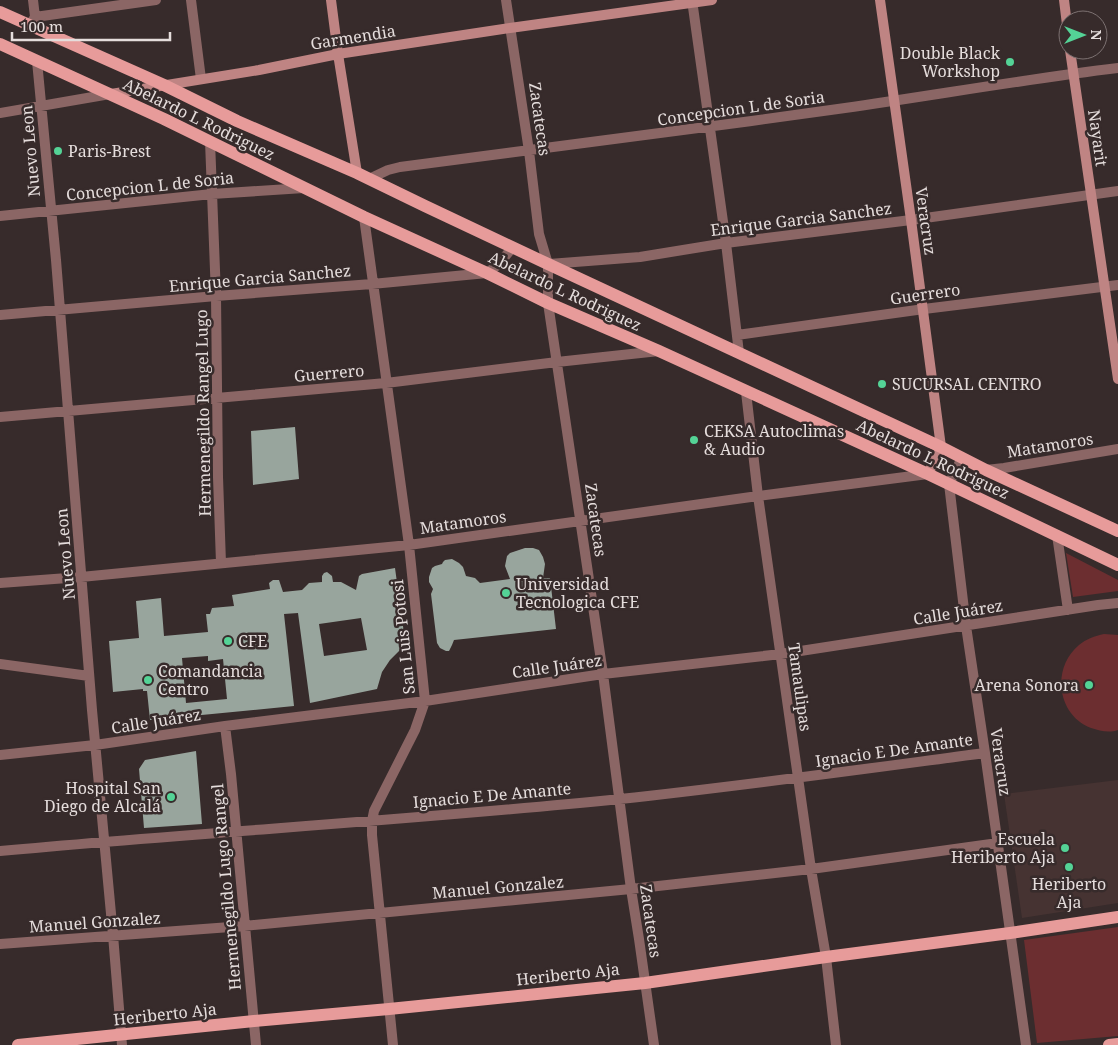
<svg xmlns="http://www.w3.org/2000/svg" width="1118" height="1045" font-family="'Noto Serif',serif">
<rect width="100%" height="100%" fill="#372b2b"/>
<path fill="#463332" d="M1118,780V903L1022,918L1004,794Z"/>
<path fill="#6c2e30" d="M1066,553L1118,580V591L1073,597Z
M1104,634L1118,635V730C1109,733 1100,731 1091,728C1057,715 1051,668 1079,645C1086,639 1095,636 1104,634Z
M1118,927V1036L1037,1043L1024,940Z"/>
<path fill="#98a59d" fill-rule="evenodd" d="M295,427L299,479L253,485L251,431Z
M525,548H533L539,550L543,557L545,564L543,578H550L556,629L454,640L452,645L449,651H446L440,648L437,643L431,594L433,589L429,582V577L432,568L435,566L442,564L443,562L445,560L452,559L459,563L463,567L466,576L475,578L480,583L510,579L505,566L507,556L510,553Z
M395,568L406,648L400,650L390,660L382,672L377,689L310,703L298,613L284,614L294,706L150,720L147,691H143V689L113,692L109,641L139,638L136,601L161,598L164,636L208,632L206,614H210L212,608L234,606L232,595L270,589L269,583L273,580H279L283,592L302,590L309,583L322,582V576L324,573L327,572L332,576L333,582H341L356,590L359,576L362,574ZM361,618L367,650L324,656L319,624ZM208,656V661L223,659L227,699L186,703L182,658Z
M196,751L202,824L144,828L139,769L145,760Z"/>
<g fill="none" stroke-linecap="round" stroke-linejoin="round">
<path stroke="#8b6665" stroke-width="10" d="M191,0L201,79
M506,0L529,151L539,234L548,264V303L603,674L631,889L639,939L654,1045
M692,0L726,243L739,353
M35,17L156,0
M31,23L35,17L33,0
M37,61L56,260L92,710L113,935L122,1045
M0,113L110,94
M210,141L216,296L218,477L221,563
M369,179L388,170L400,167C549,148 697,129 845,108C936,95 1027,79 1118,68
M0,216L212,194L304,188
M364,217L409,545L425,701L415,730L374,811L372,821V835L393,1045
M549,264L640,257L726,243L911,220L1118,191
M0,315L216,296L372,284L487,273L499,264L512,248
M737,335L924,309L1118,285
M746,392L758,496L811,869L826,957L836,1045
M0,417L386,383L557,362L659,351
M962,458L949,484L966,626L985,753L1026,1045
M986,470L1004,468L1118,449
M1057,535L1068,610
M0,583L81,577L409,545L758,496L928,474
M0,664L89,676
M225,726L231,774L256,1045
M0,755L95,745L225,726L425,701L603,674L781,654L1098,605L1118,603
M0,851C206,832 414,820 620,799C742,786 864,769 985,753
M0,944L244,926L631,889L811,869L998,843"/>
<path stroke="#bf8483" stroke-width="10" d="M331,0L338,54L357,173
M880,0L911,220L941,447L928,474
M1064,0L1068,33
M1070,50L1118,379
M111,94L259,70L338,54L510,28L712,0"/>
<path stroke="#e79b9a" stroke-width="12" d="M0,12L164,85L237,121L357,173L425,206L548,264L941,447L986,470L1118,531
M0,44L164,119L364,217L487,273L548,303L659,351L928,474L1118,565
M18,1045L254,1021L389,1009L645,983L826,957L1010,933L1118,917
M1109,1045L1118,1044"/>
</g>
<g fill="#54d396" stroke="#372b2b" stroke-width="2">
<circle cx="1010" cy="62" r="5"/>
<circle cx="58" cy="151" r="5"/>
<circle cx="882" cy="384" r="5"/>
<circle cx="694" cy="440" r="5"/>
<circle cx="506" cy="593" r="5"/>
<circle cx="228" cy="641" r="5"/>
<circle cx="148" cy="680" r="5"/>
<circle cx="1089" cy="685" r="5"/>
<circle cx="171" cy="797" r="5"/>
<circle cx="1065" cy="848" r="5"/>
<circle cx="1069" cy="867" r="5"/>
</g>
<g text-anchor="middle" stroke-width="5" stroke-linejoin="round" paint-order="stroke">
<g font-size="16" fill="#e5dddc" stroke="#372b2b">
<text transform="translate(353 37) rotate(-9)" y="6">Garmendia</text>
<text transform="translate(741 108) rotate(-8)" y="6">Concepcion L de Soria</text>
<text transform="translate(199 119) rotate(26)" y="6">Abelardo L Rodriguez</text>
<text transform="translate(540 119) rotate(82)" y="6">Zacatecas</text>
<text transform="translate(1098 138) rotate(82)" y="6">Nayarit</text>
<text transform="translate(30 151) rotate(-95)" y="6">Nuevo Leon</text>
<text transform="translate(150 186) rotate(-6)" y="6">Concepcion L de Soria</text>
<text transform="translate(801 219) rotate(-7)" y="6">Enrique Garcia Sanchez</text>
<text transform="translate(926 221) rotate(82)" y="6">Veracruz</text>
<text transform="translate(260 278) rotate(-5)" y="6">Enrique Garcia Sanchez</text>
<text transform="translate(565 291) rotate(25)" y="6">Abelardo L Rodriguez</text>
<text transform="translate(925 294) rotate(-8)" y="6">Guerrero</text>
<text transform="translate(329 373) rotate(-5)" y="6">Guerrero</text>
<text transform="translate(203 413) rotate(-91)" y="6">Hermenegildo Rangel Lugo</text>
<text transform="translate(1050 445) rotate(-9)" y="6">Matamoros</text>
<text transform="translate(933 459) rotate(25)" y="6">Abelardo L Rodriguez</text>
<text transform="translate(596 520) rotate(82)" y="6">Zacatecas</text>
<text transform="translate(463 522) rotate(-8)" y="6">Matamoros</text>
<text transform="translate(65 554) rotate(-95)" y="6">Nuevo Leon</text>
<text transform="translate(958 612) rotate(-9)" y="6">Calle Juárez</text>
<text transform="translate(403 637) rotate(-96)" y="6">San Luis Potosi</text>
<text transform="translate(557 666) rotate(-8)" y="6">Calle Juárez</text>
<text transform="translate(800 687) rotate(82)" y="6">Tamaulipas</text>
<text transform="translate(156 721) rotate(-9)" y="6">Calle Juárez</text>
<text transform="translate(894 750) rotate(-8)" y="6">Ignacio E De Amante</text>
<text transform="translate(1001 762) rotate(82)" y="6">Veracruz</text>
<text transform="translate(492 795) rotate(-5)" y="6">Ignacio E De Amante</text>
<text transform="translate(226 887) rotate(-95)" y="6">Hermenegildo Lugo Rangel</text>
<text transform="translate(498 887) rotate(-5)" y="6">Manuel Gonzalez</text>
<text transform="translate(651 921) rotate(82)" y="6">Zacatecas</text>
<text transform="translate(95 922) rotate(-4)" y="6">Manuel Gonzalez</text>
<text transform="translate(568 974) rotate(-6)" y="6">Heriberto Aja</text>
<text transform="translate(165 1014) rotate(-6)" y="6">Heriberto Aja</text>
</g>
<g font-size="16" fill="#e5dddc" stroke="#372b2b" text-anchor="start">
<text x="1000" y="59" text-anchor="end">Double Black<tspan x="1000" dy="18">Workshop</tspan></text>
<text x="68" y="157">Paris-Brest</text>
<text x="892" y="390">SUCURSAL CENTRO</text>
<text x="704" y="437">CEKSA Autoclimas<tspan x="704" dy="18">&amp; Audio</tspan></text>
<text x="516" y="590">Universidad<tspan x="516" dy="18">Tecnologica CFE</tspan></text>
<text x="238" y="647">CFE</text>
<text x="158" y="677">Comandancia<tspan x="158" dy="18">Centro</tspan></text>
<text x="1079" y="691" text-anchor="end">Arena Sonora</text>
<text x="161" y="794" text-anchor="end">Hospital San<tspan x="161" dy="18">Diego de Alcalá</tspan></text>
<text x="1055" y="845" text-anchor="end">Escuela<tspan x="1055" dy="18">Heriberto Aja</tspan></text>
<text x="1069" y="890" text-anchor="middle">Heriberto<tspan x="1069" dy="18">Aja</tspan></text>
</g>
</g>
<g transform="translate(1083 35) rotate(90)"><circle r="24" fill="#372b2b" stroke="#7d7272"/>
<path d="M0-4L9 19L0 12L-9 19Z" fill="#54d396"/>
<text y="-8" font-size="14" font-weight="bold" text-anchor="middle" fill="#e5dddc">N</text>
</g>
<path d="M12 32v8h158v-8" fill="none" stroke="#e5dddc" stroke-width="2.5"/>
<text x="20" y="32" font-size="15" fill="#e5dddc" stroke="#372b2b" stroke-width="4" paint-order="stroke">100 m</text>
</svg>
